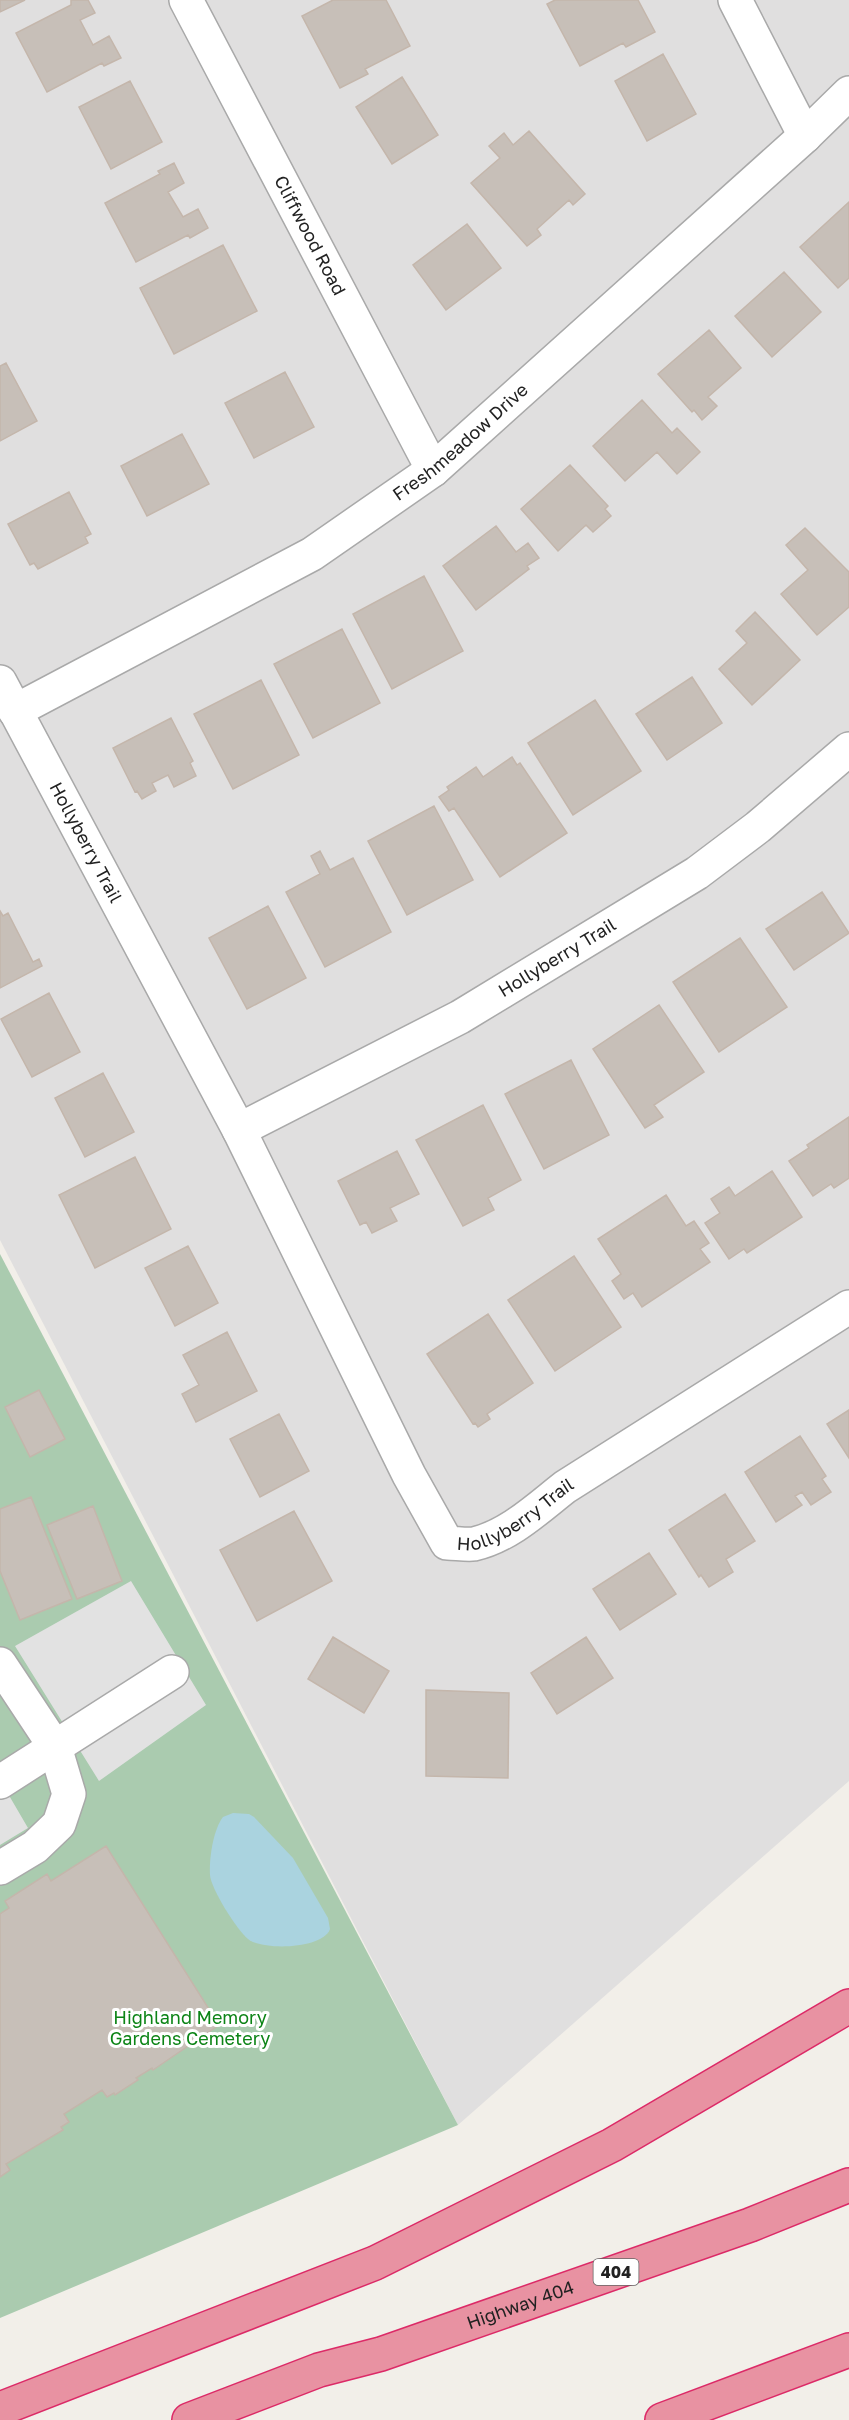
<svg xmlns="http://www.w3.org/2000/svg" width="849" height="2420" font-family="'Golos Text',sans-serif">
<rect width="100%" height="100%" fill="#f2efe9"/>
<path fill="#e0dfdf" d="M0,0H849V1781L458,2125L0,1240Z"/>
<path fill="#aacbaf" d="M0,1254L458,2125L0,2318Z"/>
<path fill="#e2e2e2" d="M131,1581L206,1705L99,1781L15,1646Z
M0,1780L28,1828L0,1845Z"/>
<path fill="#aad3df" d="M233,1813L249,1814L254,1817L293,1858L328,1918L330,1929C323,1949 263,1951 248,1939C237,1930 211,1889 210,1875C209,1859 213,1830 223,1817Z"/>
<path fill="#c7bfb8" stroke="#c4b6ab" stroke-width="1.5" d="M0,0H25L0,12Z
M88,0L95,13L80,20L93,45L109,36L121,58L104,66L102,63L47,92L16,33L71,5V0Z
M333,0H386L410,46L365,69L368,74L340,88L302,16Z
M555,0H638L655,32L626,47L623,43L580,66L547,4Z
M663,54L696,114L647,141L615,81Z
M402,77L438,135L392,164L356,107Z
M130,81L162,142L111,169L79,107Z
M529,131L585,194L573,205L569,200L537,229L541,235L527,246L471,183L500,158L489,146L504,133L513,145Z
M174,163L184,183L168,192L183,217L198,209L208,228L190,238L188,235L136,262L105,203L160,174L158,171Z
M849,202V278L838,288L800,247Z
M467,224L501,268L446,310L413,265Z
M223,245L257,311L174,354L140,288Z
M784,272L821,312L772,357L735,316Z
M709,330L741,368L708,397L717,406L702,420L694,410L692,412L658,374Z
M6,363L37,421L0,441V366Z
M285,372L314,427L254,458L225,403Z
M642,400L672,433L677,428L700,452L677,474L657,452L625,481L593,446Z
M182,434L209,484L147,516L121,466Z
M570,465L608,506L605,509L611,516L593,532L586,525L558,551L521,509Z
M69,492L91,534L85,537L88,543L38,569L34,563L30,565L8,524Z
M496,526L516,552L528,543L539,558L527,566L529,569L476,610L443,566Z
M805,528L849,572V607L817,635L781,594L808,570L786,545Z
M424,576L463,651L392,689L353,614Z
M755,612L800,660L752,705L719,669L747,643L736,631Z
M342,629L380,703L313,738L274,664Z
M692,677L722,723L667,760L636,714Z
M261,680L299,755L233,789L194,714Z
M595,700L641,771L573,815L528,743Z
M171,718L193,761L190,763L196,776L174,787L168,775L152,783L156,791L142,799L137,791L135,792L113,748Z
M512,757L517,765L520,763L567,833L500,877L454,808L449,811L439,797L449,790L447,787L476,767L483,777Z
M434,806L473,880L407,915L368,841Z
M320,851L330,870L353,858L391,932L325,967L286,892L320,874L311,856Z
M822,892L849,933L794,970L766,929Z
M268,906L306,978L247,1009L209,938Z
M0,911L3,916L8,913L33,962L39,959L42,966L0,988Z
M740,938L787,1007L719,1052L673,982Z
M49,993L80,1052L32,1077L1,1019Z
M659,1005L704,1072L654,1105L663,1117L645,1128L593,1049Z
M571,1060L609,1135L544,1169L505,1094Z
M103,1073L134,1132L85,1157L55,1098Z
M483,1105L521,1180L488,1198L494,1210L463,1226L416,1140Z
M849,1117V1178L834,1188L831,1184L813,1196L789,1161L809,1148L807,1145Z
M397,1151L419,1194L390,1208L397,1221L372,1233L366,1222L360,1225L338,1181Z
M135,1157L171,1229L95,1268L59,1195Z
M772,1171L802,1217L747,1253L744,1249L729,1259L705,1223L720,1213L711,1199L729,1187L735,1196Z
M666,1195L686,1226L694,1221L709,1243L700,1249L710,1262L642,1307L633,1293L624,1299L612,1281L621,1274L598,1239Z
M188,1246L218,1303L175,1326L145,1268Z
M574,1256L621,1327L555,1371L508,1300Z
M488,1314L533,1383L487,1414L490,1419L478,1427L475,1423L473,1424L427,1354Z
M227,1332L257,1391L196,1422L182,1394L199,1385L183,1355Z
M39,1390L65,1439L30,1457L5,1407Z
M849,1410V1458L827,1424Z
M279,1414L309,1471L260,1497L230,1439Z
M800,1436L826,1476L822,1479L831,1492L811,1505L802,1492L795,1496L802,1505L776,1522L745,1472Z
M725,1494L755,1541L726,1559L733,1572L709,1587L701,1575L699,1577L669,1530Z
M31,1497L72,1599L20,1620L0,1571V1509Z
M93,1506L122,1581L77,1599L47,1525Z
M294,1511L332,1581L257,1621L220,1550Z
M649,1553L676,1594L620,1630L593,1589Z
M333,1637L389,1671L364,1713L308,1679Z
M586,1637L613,1678L557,1714L531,1673Z
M426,1690L509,1693L508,1778L426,1776Z
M106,1846L219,2025L153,2070L152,2068L136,2078L138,2080L115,2095L114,2093L107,2097L102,2090L64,2114L69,2122L61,2127L63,2130L6,2164L10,2170L0,2177V1914L9,1908L5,1901L47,1874L51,1881Z"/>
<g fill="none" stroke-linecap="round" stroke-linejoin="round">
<g stroke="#a9a9a9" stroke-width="36">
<g id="minor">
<path id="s1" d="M186,0L433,470"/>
<path d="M735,0L805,136"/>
<path id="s2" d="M0,682L239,1130L409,1475L447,1543C455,1543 466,1545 474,1544C509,1536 538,1508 565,1487L849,1307"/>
<path id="s3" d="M15,711L312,554L433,470L805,136L849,93"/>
<path id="s4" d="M239,1130L460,1017L697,873L758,827L849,749"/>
<path d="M0,1664L55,1747L69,1794L59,1824L35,1847L0,1868"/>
<path d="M0,1782L172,1672"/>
</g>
</g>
<g stroke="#dc2a67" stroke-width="36">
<g id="highway">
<path d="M0,2409L375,2263L612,2145L849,2006"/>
<path id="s5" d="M189,2420L319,2370L381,2354L750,2225L849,2185"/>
<path d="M662,2420L849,2350"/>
</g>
</g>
<use href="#minor" stroke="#fff" stroke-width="33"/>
<use href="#highway" stroke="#e892a2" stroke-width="33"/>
</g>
<g text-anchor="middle" stroke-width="6" stroke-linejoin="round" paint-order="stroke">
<rect fill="#fff" stroke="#646464" stroke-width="1.5" x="593.5" y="2259" width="45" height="26" rx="4.5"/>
<g font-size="16" font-weight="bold" fill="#222">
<text x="616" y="2278">404</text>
</g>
<g font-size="18" fill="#222" stroke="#fff">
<text dy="6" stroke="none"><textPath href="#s1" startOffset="266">Cliffwood Road</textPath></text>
<text dy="6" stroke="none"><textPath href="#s3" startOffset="522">Freshmeadow Drive</textPath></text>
<text dy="6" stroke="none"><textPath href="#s2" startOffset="182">Hollyberry Trail</textPath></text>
<text dy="6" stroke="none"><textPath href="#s4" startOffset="362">Hollyberry Trail</textPath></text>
<text dy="6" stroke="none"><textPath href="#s2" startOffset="1047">Hollyberry Trail</textPath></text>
<text dy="6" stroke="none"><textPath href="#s5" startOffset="351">Highway 404</textPath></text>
</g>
<g font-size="18" fill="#0c8416" stroke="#fff">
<text x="190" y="2024">Highland Memory<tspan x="190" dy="21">Gardens Cemetery</tspan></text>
</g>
</g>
</svg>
